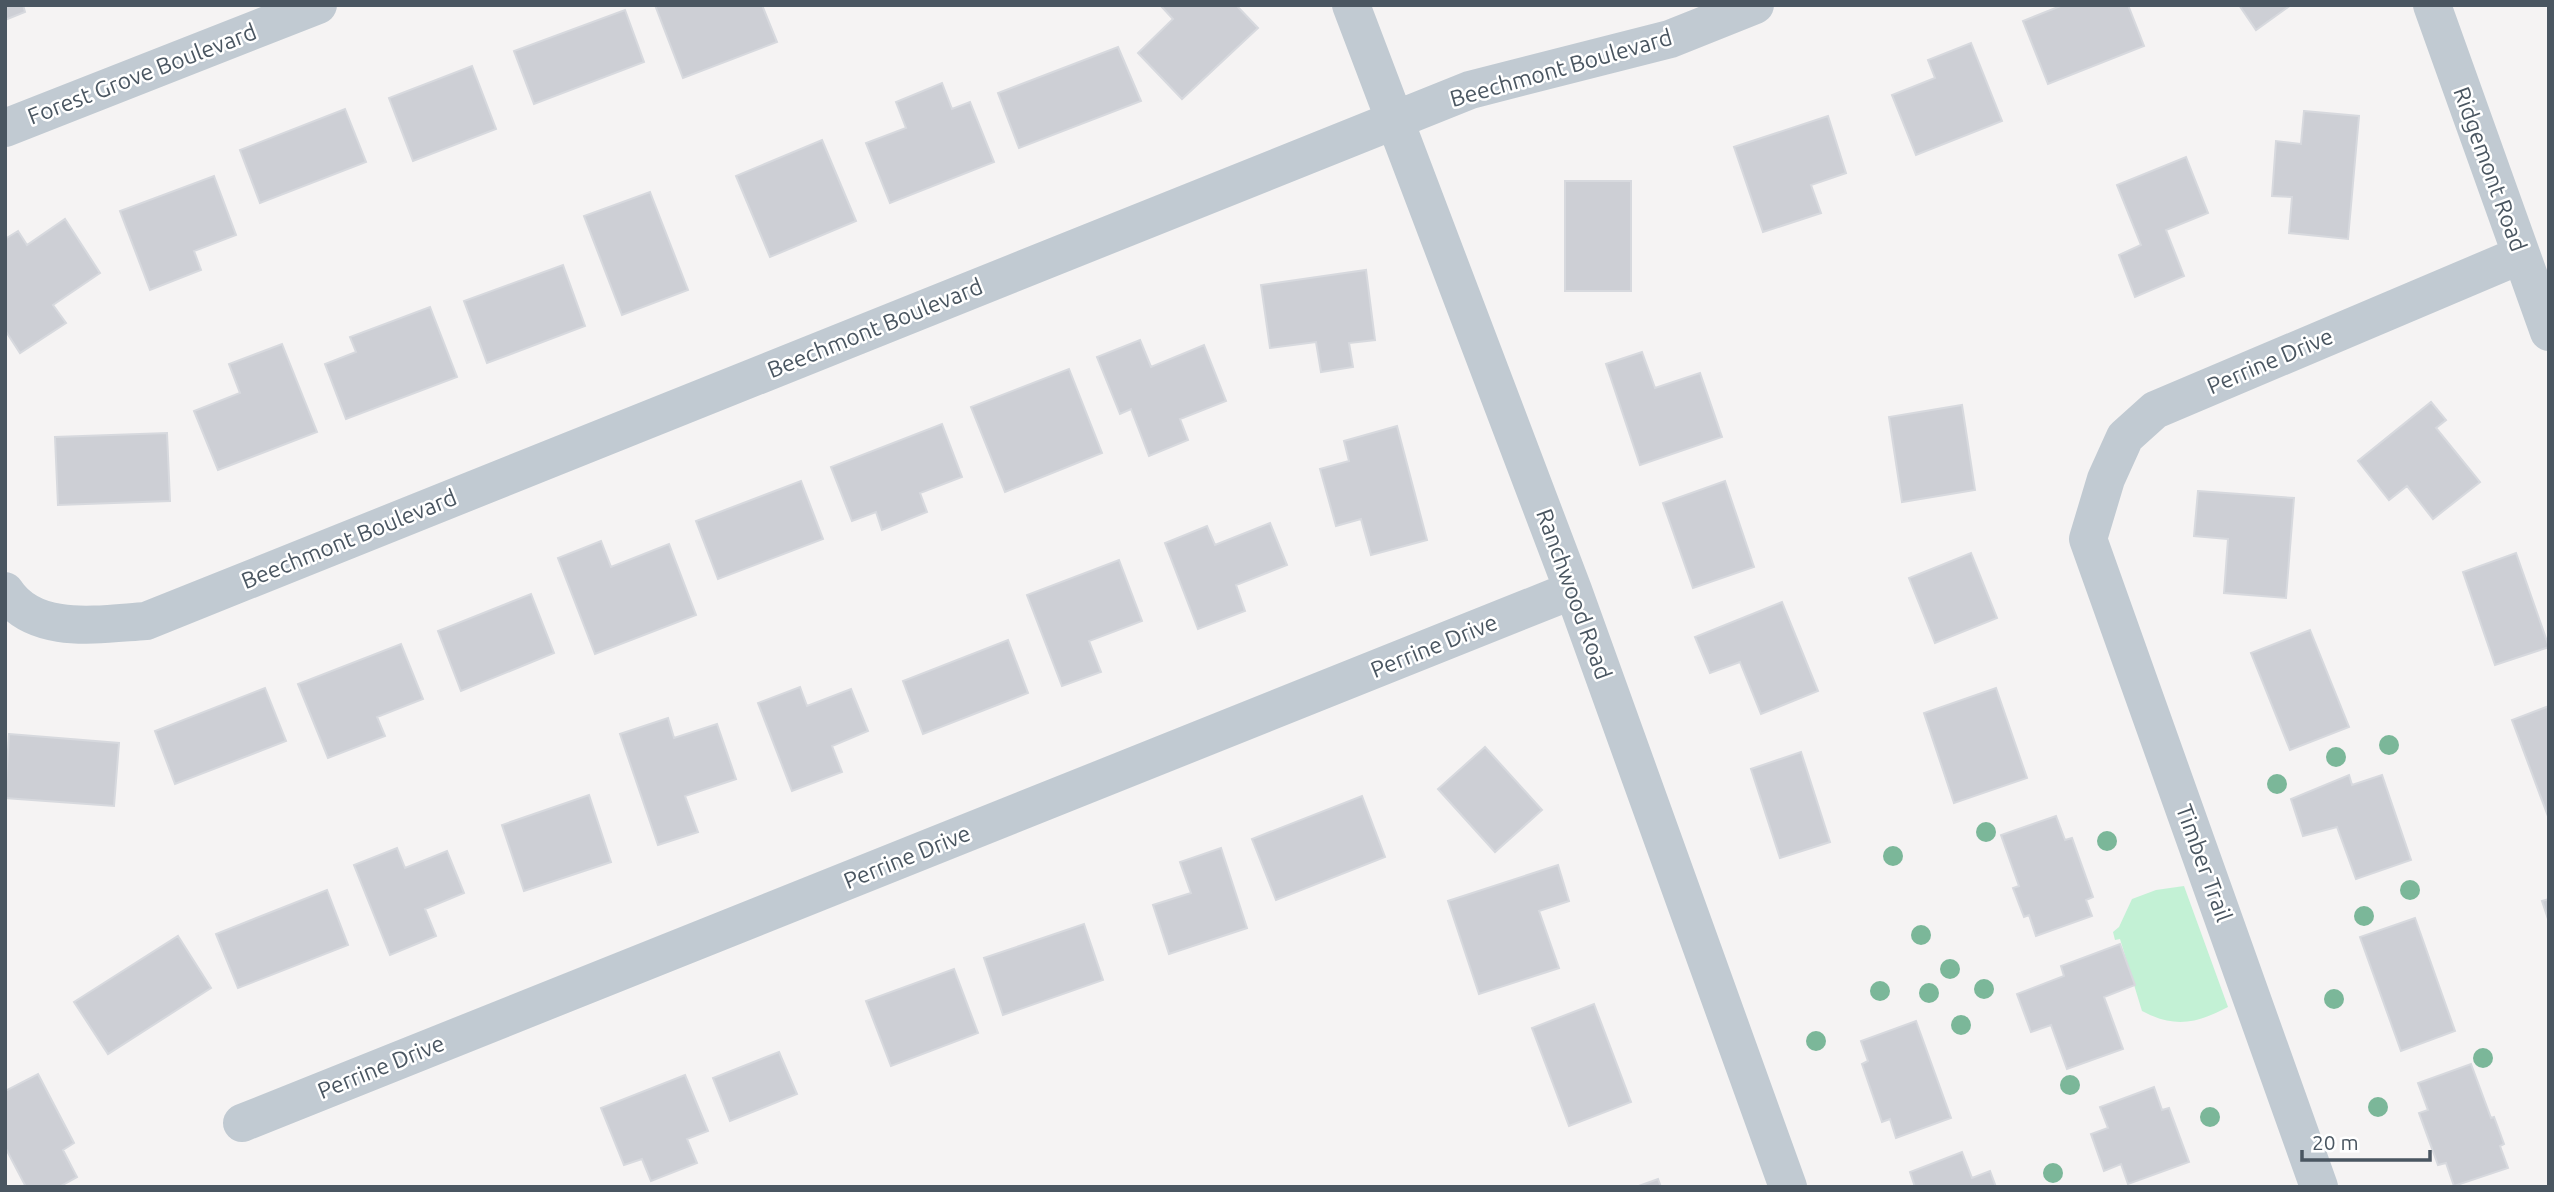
<svg xmlns="http://www.w3.org/2000/svg" width="2554" height="1192" font-family="Ubuntu,sans-serif">
<rect width="100%" height="100%" fill="#f5f3f3"/>
<path fill="#c3f1d5" d="M2184,886L2228,1007C2196,1024 2174,1028 2142,1011L2120,939L2115,940L2113,932L2119,927L2132,899L2156,890Z"/>
<path fill="#cdcfd5" stroke="#d7d9de" stroke-width="2" d="M5,5H23L25,12L5,20Z
M655,5H762L777,42L683,78Z
M1160,5H1236L1258,28L1182,99L1138,53L1173,19Z
M2063,5H2128L2144,46L2048,84L2023,21Z
M2239,5H2291L2256,30Z
M625,10L644,62L534,104L514,51Z
M1971,43L2002,121L1916,155L1892,95L1935,78L1928,60Z
M1118,47L1141,101L1019,148L998,93Z
M472,66L496,129L413,161L389,98Z
M942,83L952,109L970,102L994,162L890,203L866,143L906,128L896,102Z
M345,109L366,162L260,203L240,150Z
M2304,111L2359,116L2348,239L2289,233L2292,197L2272,196L2276,141L2301,144Z
M1828,116L1846,173L1811,185L1821,213L1763,232L1734,147Z
M822,140L856,221L770,257L736,176Z
M2186,157L2208,213L2166,230L2184,276L2135,297L2119,255L2141,245L2117,185Z
M214,176L236,235L194,251L201,270L150,290L120,211Z
M1565,181H1631V291H1565Z
M650,192L688,290L622,315L584,216Z
M65,219L100,273L53,305L66,323L20,353L5,330V239L18,231L27,245Z
M563,265L585,326L487,363L464,301Z
M1366,270L1375,340L1349,343L1353,367L1321,372L1316,342L1270,348L1261,285Z
M430,307L457,377L346,419L325,364L356,352L350,337Z
M1140,340L1151,367L1204,345L1226,401L1180,419L1188,440L1149,456L1131,409L1120,414L1097,357Z
M282,344L317,432L218,470L194,411L240,393L229,364Z
M1642,352L1655,388L1700,373L1722,437L1640,465L1606,364Z
M1069,369L1102,453L1005,492L971,407Z
M2431,402L2446,420L2436,428L2480,482L2433,519L2407,486L2389,500L2358,461Z
M1962,405L1975,490L1902,502L1889,417Z
M942,424L962,477L920,493L927,512L882,530L876,512L852,521L831,467Z
M1397,426L1427,540L1371,555L1361,519L1336,526L1320,469L1349,461L1344,441Z
M167,433L170,501L58,505L55,437Z
M801,481L823,539L718,579L696,521Z
M1725,481L1754,567L1693,588L1663,503Z
M2198,491L2294,498L2286,598L2224,593L2228,539L2194,536Z
M1270,523L1287,565L1236,585L1245,611L1198,629L1165,543L1207,526L1215,545Z
M601,541L611,567L669,544L696,615L595,654L558,558Z
M1971,553L1997,618L1935,643L1909,578Z
M2516,553L2549,647L2495,665L2463,572Z
M1119,560L1142,621L1089,641L1101,672L1062,686L1027,595Z
M531,594L554,653L461,691L438,631Z
M1782,602L1818,691L1761,714L1740,662L1710,673L1695,637Z
M2310,630L2349,727L2290,750L2251,653Z
M1008,640L1028,693L923,734L903,681Z
M401,644L423,699L377,717L385,736L328,758L298,684Z
M800,687L807,706L851,689L868,731L832,746L842,772L792,791L758,703Z
M265,688L286,741L175,784L155,731Z
M1996,688L2027,778L1954,803L1924,713Z
M2549,706V819L2512,720Z
M668,718L674,738L717,724L736,779L685,796L698,832L658,845L620,734Z
M9,734L119,743L114,806L5,798Z
M1485,747L1542,810L1495,852L1438,789Z
M1801,752L1830,842L1780,858L1751,769Z
M2349,775L2352,785L2382,775L2411,860L2356,879L2337,827L2303,836L2291,799Z
M589,795L611,862L524,891L502,825Z
M1362,796L1385,857L1276,900L1252,839Z
M2056,816L2065,840L2072,838L2093,897L2086,900L2092,916L2036,936L2029,915L2024,917L2013,888L2019,886L2001,835Z
M397,848L405,868L447,851L464,893L425,909L436,936L390,955L354,865Z
M1221,848L1247,928L1169,954L1153,905L1191,893L1180,862Z
M1558,865L1569,901L1539,911L1559,968L1479,994L1448,901Z
M327,890L348,945L238,988L216,934Z
M2549,899V922L2542,901Z
M2415,918L2455,1031L2401,1051L2360,937Z
M1084,924L1103,980L1003,1015L984,958Z
M178,936L211,988L108,1054L74,1002Z
M2120,944L2135,985L2104,997L2123,1049L2067,1069L2051,1025L2031,1032L2017,994L2064,976L2061,966Z
M954,969L978,1033L891,1066L866,1001Z
M1594,1004L1631,1102L1569,1126L1532,1028Z
M1916,1021L1951,1118L1896,1138L1890,1119L1882,1122L1862,1064L1868,1061L1861,1041Z
M779,1052L797,1094L730,1121L713,1078Z
M2471,1064L2491,1118L2494,1117L2504,1144L2500,1146L2508,1168L2454,1186L2446,1163L2438,1165L2419,1113L2428,1110L2418,1083Z
M38,1074L74,1143L63,1150L77,1177L59,1187H26L5,1147V1091Z
M685,1075L708,1131L687,1139L697,1163L651,1181L642,1159L624,1165L601,1108Z
M2154,1087L2162,1110L2169,1108L2189,1162L2128,1184L2121,1164L2104,1171L2091,1134L2108,1128L2100,1107Z
M1962,1152L1972,1178L1990,1171L1996,1187H1915L1910,1172Z
M1658,1179L1661,1187H1636Z"/>
<g fill="none" stroke-linecap="round" stroke-linejoin="round">
<path stroke="#c1cad2" stroke-width="38" d="M1351,5L1573,590L1788,1187
M2432,5L2549,332
M5,128L318,5
M5,591C34,636 99,624 146,621L1470,90L1670,39L1755,5
M242,1123L1573,590
M2319,1187L2088,539L2106,479L2125,437L2155,410L2521,255"/>
</g>
<g fill="#7bb799">
<circle cx="2389" cy="745" r="10"/>
<circle cx="2336" cy="757" r="10"/>
<circle cx="2277" cy="784" r="10"/>
<circle cx="1986" cy="832" r="10"/>
<circle cx="2107" cy="841" r="10"/>
<circle cx="1893" cy="856" r="10"/>
<circle cx="2410" cy="890" r="10"/>
<circle cx="2364" cy="916" r="10"/>
<circle cx="1921" cy="935" r="10"/>
<circle cx="1950" cy="969" r="10"/>
<circle cx="1984" cy="989" r="10"/>
<circle cx="1880" cy="991" r="10"/>
<circle cx="1929" cy="993" r="10"/>
<circle cx="2334" cy="999" r="10"/>
<circle cx="1961" cy="1025" r="10"/>
<circle cx="1816" cy="1041" r="10"/>
<circle cx="2483" cy="1058" r="10"/>
<circle cx="2070" cy="1085" r="10"/>
<circle cx="2378" cy="1107" r="10"/>
<circle cx="2210" cy="1117" r="10"/>
<circle cx="2053" cy="1173" r="10"/>
</g>
<g text-anchor="middle" stroke-width="5" stroke-linejoin="round" paint-order="stroke">
<g font-size="23" fill="#4a5661" stroke="#fff">
<text transform="translate(1561 68) rotate(-16)" y="8">Beechmont Boulevard</text>
<text transform="translate(142 74) rotate(-21)" y="8">Forest Grove Boulevard</text>
<text transform="translate(2490 169) rotate(70)" y="8">Ridgemont Road</text>
<text transform="translate(875 328) rotate(-22)" y="8">Beechmont Boulevard</text>
<text transform="translate(2270 361) rotate(-23)" y="8">Perrine Drive</text>
<text transform="translate(349 539) rotate(-22)" y="8">Beechmont Boulevard</text>
<text transform="translate(1574 594) rotate(70)" y="8">Ranchwood Road</text>
<text transform="translate(1434 646) rotate(-22)" y="8">Perrine Drive</text>
<text transform="translate(907 857) rotate(-22)" y="8">Perrine Drive</text>
<text transform="translate(2204 863) rotate(70)" y="8">Timber Trail</text>
<text transform="translate(381 1067) rotate(-22)" y="8">Perrine Drive</text>
</g>
</g>
<rect width="2554" height="1192" fill="none" stroke="#4a5661" stroke-width="14"/>
<path d="M2302 1150v10h128v-10" fill="none" stroke="#4a5661" stroke-width="3.5"/>
<text x="2312" y="1150" font-size="21" fill="#4a5661" stroke="#ffffff" stroke-width="5" paint-order="stroke">20 m</text>
</svg>
